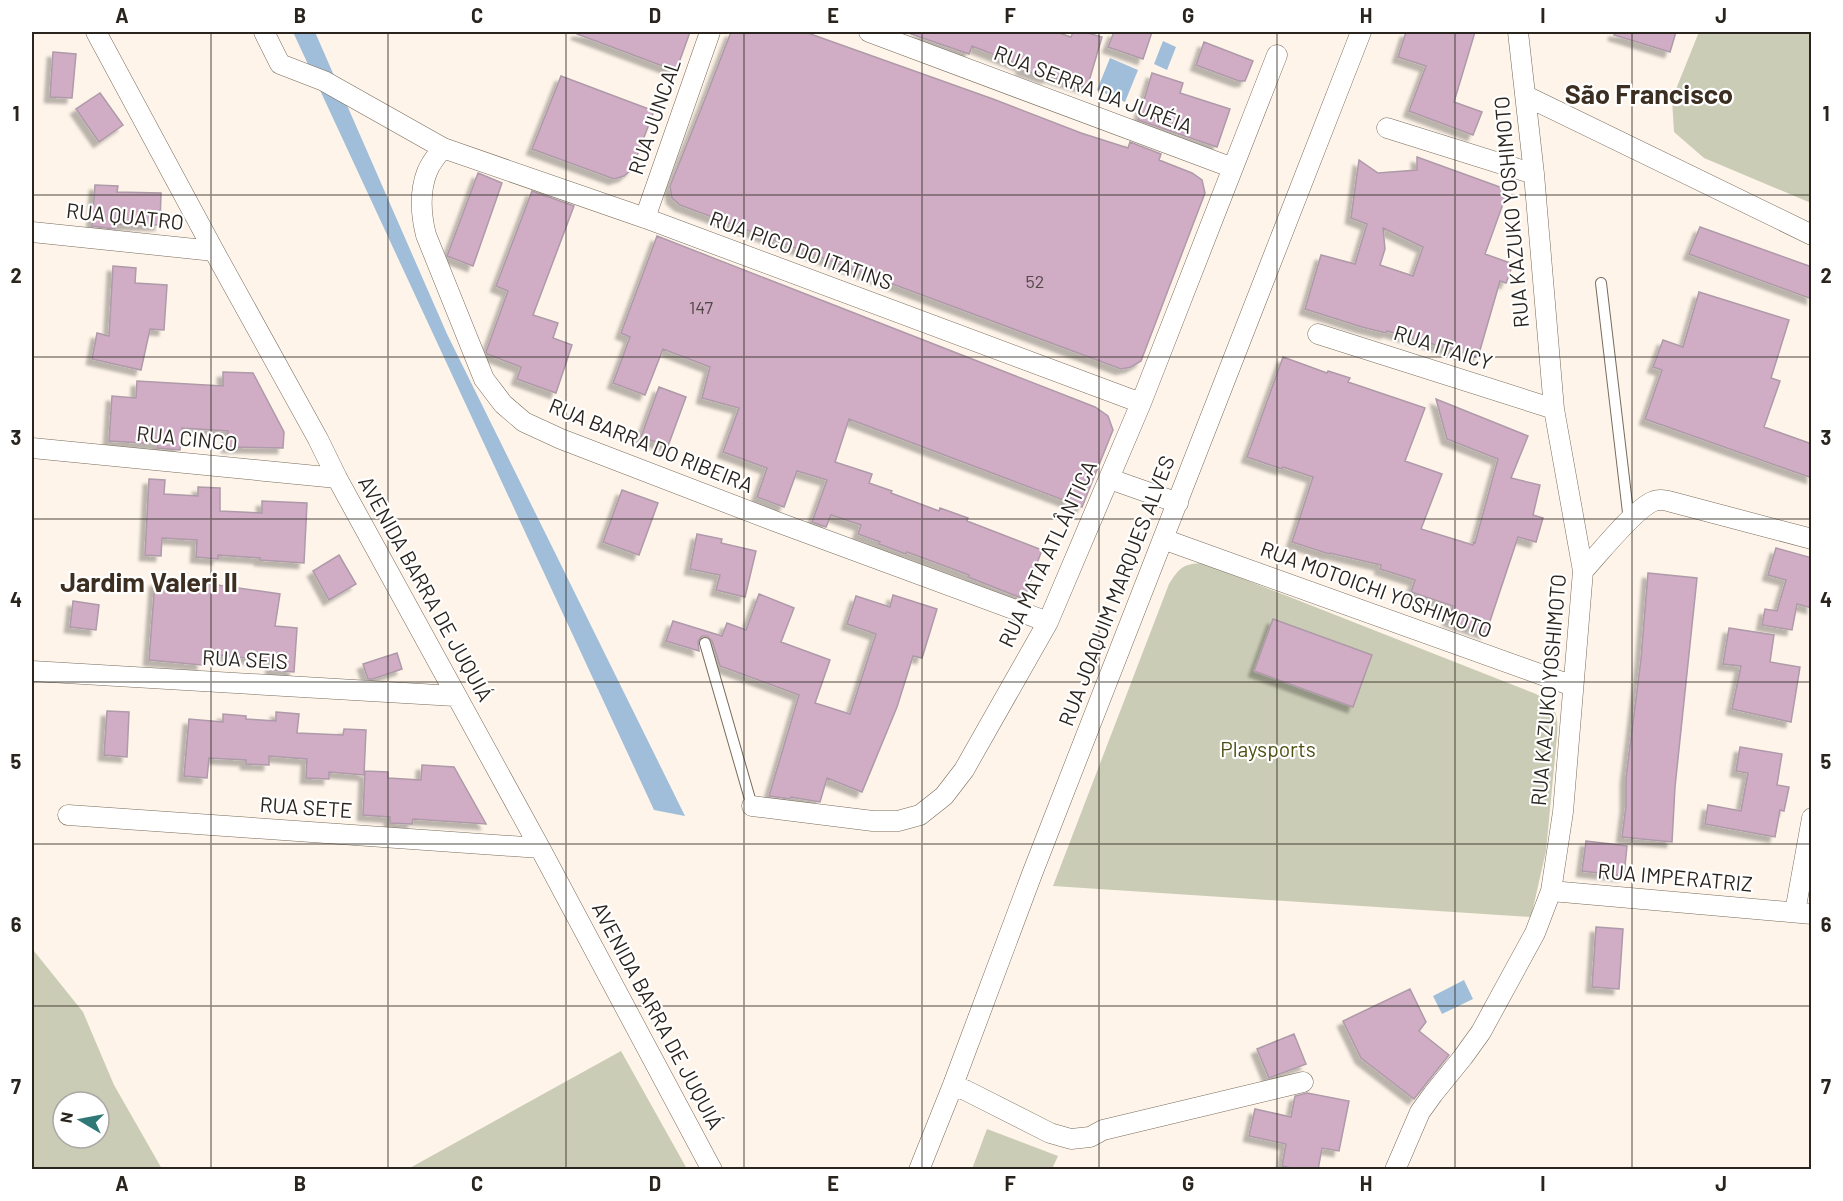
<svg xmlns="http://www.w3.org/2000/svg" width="1843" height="1201" font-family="Barlow,sans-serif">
<defs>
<filter id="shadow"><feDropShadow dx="-5.5" dy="5.5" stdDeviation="1.5" flood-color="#0004"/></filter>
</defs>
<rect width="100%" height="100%" fill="#fef4e9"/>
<path fill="#caccb5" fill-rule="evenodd" d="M1699,32H1811V203L1704,158L1674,132L1672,99Z
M1203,563L1536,694C1555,706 1559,713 1557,736L1546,851L1531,917L1053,886L1169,584C1180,567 1183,564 1203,563Z
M32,951H34L83,1012L114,1085L162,1169H32ZM63,1102H99V1138H63Z
M621,1051L687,1169H408Z
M987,1129L1058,1156L1052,1169H972Z"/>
<path fill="#a0beda" d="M293,32H315L447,334L685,816L654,810Z
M1163,41L1176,47L1167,70L1154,64Z
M1110,58L1138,70L1125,102L1097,90Z
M1464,980L1473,999L1442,1014L1433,996Z"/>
<path fill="#d0adc5" stroke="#ae9aa8" stroke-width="1.5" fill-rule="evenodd" filter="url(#shadow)" d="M577,32H690L676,71L577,34Z
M731,32H805L993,99L1081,133L1128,148L1130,142L1161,154L1159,160L1192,173L1202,180L1205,193L1141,361L1131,367L1121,369L680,205L672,198L670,186L705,99Z
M911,32H1056L1071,37L1073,32H1084L1102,37L1087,88L1048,76L1047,78L1021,69L1023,66L972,46L969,54L911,34Z
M1114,32H1152L1143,59L1108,47Z
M1406,32H1475L1454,102L1482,112L1473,135L1409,111L1426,66L1398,57Z
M1614,32H1676L1670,52L1614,35Z
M1204,42L1253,61L1245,81H1239L1196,65Z
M53,52L76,54L72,98L50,97Z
M1152,73L1183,83L1180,93L1230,109L1217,147L1138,120Z
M561,76L654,111L632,169L624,176L614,179L532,149Z
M100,93L123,125L99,142L76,109Z
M1417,157L1508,190L1485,254L1513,264L1506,283L1500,281L1478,357L1387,331L1386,333L1362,327L1305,309L1321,255L1355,264L1367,224L1351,218L1359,160L1378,173L1417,170ZM1383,228L1423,247L1413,276L1380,265L1385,249Z
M478,173L502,183L473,266L447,256Z
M95,185L118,186L117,192L161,193L160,225L115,224V229L92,226Z
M532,191L574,206L533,315L558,323L553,338L572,345L556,393L517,379L521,367L487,354L486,352L508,291L496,286Z
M1700,227L1812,267V299L1689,254Z
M657,236L1095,407L1108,416L1113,430L1082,507L849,419L835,462L872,474L869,483L892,491L891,493L939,511L940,508L968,518L967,521L1042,550L1024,599L968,577L969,575L907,552L906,554L879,544L880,542L858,534L861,525L831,515L826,527L812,522L827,480L797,471L784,507L757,497L767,468L723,452L739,408L702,398L710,367L663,349L645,395L613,383L630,337L621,333Z
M113,266L136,268L135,283L167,285L164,330L150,329L141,370L92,359L97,333L109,336Z
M1699,292L1789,320L1771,378L1780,381L1764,427L1812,444V478L1645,419L1662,370L1653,367L1663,340L1683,347Z
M1283,357L1327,373L1328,371L1350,378L1348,382L1425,408L1405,461L1442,474L1421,529L1473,545L1474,542L1475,543L1498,459L1447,439L1436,399L1528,436L1511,478L1540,485L1533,515L1543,518L1536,542L1518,537L1486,633L1448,620L1453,606L1411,592L1415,580L1380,569L1381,565L1330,553L1329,554L1292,542L1313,477L1283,467L1282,469L1247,457Z
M223,372L253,373L284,432L283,448L227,447L228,431L182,428L180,450L157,448L158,444L109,441L112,396L136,398L137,381L223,386Z
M659,387L686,397L668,446L641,437Z
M149,479L165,480L164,494L198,496V487L220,488V511L262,513V501L307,503L304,563L260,560V558L218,555V559L196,557L197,540L162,538L161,556L145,555Z
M622,490L658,503L639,555L603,542Z
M697,534L722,539L721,543L756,551L745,597L716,590L720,575L690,569Z
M1776,548L1812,558V608L1797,604L1792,630L1762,625L1765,609L1777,611L1786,580L1768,575Z
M339,555L356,584L329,600L313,571Z
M1648,573L1697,578L1675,787L1672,842L1622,837L1626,806V778L1641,659Z
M155,581L190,584V581L280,594L275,626L297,628L294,672L271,670L272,661L203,653L202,665L149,660Z
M759,594L794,608L781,642L830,660L815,703L850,714L876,634L847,624L856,596L890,607L893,595L937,609L922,658L913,656L897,707L862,792L827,778L820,802L791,797L790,799L769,796L799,695L720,666L712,641L707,636H702L698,641L699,651L666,641L673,621L722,636L727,623L746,630Z
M73,601L99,605L96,630L70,627Z
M1273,619L1372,655L1353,707L1254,671Z
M1729,628L1774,635L1770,662L1800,667L1791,722L1732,709L1741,666L1723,664Z
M397,653L402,669L373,679H368L363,664Z
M107,711L129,712L127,757L104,755Z
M276,712L299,714L297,733L343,735L344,729L366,730L364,775L329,772V779L306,778L307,759L269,756V765L246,764V760L209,758L207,778L184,776L189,719L223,722V714L246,716V719L276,721Z
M1740,747L1782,754L1777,785L1789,787L1784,811L1780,810L1775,837L1705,824L1708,805L1741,811L1748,773L1736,771Z
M422,765L454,767L486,824L413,819L412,824L390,823V817L363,815L365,771L388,772V778L421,780Z
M1586,841L1627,846L1624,876L1582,871Z
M1596,927L1623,929L1619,989L1592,987Z
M1410,989L1426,1022L1419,1031L1449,1055L1414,1099L1361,1058L1343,1021Z
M1294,1034L1306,1064L1269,1078L1257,1049Z
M1307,1093L1349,1101L1339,1151L1322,1148L1318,1170H1301L1282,1166L1286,1144L1249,1136L1255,1109L1291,1117L1295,1096Z"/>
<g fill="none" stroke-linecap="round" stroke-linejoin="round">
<g stroke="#786b5b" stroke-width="12">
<path id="service" d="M1601,283L1629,521
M705,643L752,806"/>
</g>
<g stroke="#786b5b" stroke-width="21">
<path id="minor" d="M96,32L214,251L318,439L337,478L540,848L712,1170
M264,32L280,64L324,81L443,148L645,218L1141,403
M869,32L1233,168
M1526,96L1812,235
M1387,128L1534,174
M443,148C437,155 430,164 427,172C419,193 421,215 426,235L484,379L503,404L524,422L561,439L777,522L1048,622
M645,218L710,32
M32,232L214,251
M1318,334L1554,409
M32,448L337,478
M1110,479L1178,503
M1163,539L1573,686
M1583,571C1599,554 1635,508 1654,501C1659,499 1663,500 1668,501L1812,539
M32,671L455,696
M752,806L873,821H898L920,815L944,796L964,770L1048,622L1141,403L1277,55
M68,815L540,848
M1551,891L1812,914
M1795,912L1812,818
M953,1085L965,1090L1050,1133L1071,1139L1090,1137L1103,1130L1303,1082
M919,1170L953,1085L1032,874L1361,32
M1395,1170L1420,1112L1433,1094L1463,1057L1481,1032L1535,933L1551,891L1563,812L1583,571L1554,409L1534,174L1518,32"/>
</g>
<use href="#service" stroke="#fff" stroke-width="10"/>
<use href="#minor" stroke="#fff" stroke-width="20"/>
</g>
<path fill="none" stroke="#2a241e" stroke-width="1.5" stroke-opacity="0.55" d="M211,32V1170M388,32V1170M566,32V1170M744,32V1170M922,32V1170M1099,32V1170M1277,32V1170M1455,32V1170M1632,32V1170M32,195H1812M32,357H1812M32,519H1812M32,682H1812M32,844H1812M32,1006H1812"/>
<g text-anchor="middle" stroke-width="4.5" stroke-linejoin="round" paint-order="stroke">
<g font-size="18" fill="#544648">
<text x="1035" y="288">52</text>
<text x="701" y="314">147</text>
</g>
<g font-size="21" fill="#2a241e" stroke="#fff">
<text transform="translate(1093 90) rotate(21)" y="7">RUA SERRA DA JURÉIA</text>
<text transform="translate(655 117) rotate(-71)" y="7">RUA JUNCAL</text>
<text transform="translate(1512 212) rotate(-95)" y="7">RUA KAZUKO YOSHIMOTO</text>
<text transform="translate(125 217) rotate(6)" y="7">RUA QUATRO</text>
<text transform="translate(801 251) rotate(20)" y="7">RUA PICO DO ITATINS</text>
<text transform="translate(1443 348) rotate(18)" y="7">RUA ITAICY</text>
<text transform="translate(187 439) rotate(6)" y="7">RUA CINCO</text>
<text transform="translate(651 446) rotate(22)" y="7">RUA BARRA DO RIBEIRA</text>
<text transform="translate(1048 554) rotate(-65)" y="7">RUA MATA ATLÂNTICA</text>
<text transform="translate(425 589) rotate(61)" y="7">AVENIDA BARRA DE JUQUIÁ</text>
<text transform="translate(1376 590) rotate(20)" y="7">RUA MOTOICHI YOSHIMOTO</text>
<text transform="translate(1117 591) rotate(-69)" y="7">RUA JOAQUIM MARQUES ALVES</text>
<text transform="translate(245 660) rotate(3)" y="7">RUA SEIS</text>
<text transform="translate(1549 690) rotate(-85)" y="7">RUA KAZUKO YOSHIMOTO</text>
<text transform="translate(306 808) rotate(4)" y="7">RUA SETE</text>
<text transform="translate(1675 878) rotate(5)" y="7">RUA IMPERATRIZ</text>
<text transform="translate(657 1016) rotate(62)" y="7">AVENIDA BARRA DE JUQUIÁ</text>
</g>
<g font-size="21" fill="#4e5011" stroke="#fff">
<text x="1268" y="757">Playsports</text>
</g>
<g font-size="27" font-weight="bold" fill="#3c2f22" stroke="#fff">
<text x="1649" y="104">São Francisco</text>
<text x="149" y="592">Jardim Valeri II</text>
</g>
</g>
<rect width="1843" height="1201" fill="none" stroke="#ffffff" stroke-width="66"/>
<g transform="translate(81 1120) rotate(280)"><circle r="28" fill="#ffffff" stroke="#aaa7a5" stroke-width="1.5"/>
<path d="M0-4.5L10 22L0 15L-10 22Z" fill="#2f7875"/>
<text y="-9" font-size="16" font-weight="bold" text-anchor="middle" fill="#2a241e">N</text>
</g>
<rect x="33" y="33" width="1777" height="1135" fill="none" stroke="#2a241e" stroke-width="2"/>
<g font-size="20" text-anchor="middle" font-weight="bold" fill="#2a241e">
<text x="122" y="23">A</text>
<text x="300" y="23">B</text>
<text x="477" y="23">C</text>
<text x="655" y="23">D</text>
<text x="833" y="23">E</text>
<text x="1010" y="23">F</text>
<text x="1188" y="23">G</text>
<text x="1366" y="23">H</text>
<text x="1543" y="23">I</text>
<text x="1721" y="23">J</text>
<text x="16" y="121">1</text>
<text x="1826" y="121">1</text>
<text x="16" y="283">2</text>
<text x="1826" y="283">2</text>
<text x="16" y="445">3</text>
<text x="1826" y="445">3</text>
<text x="16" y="607">4</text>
<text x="1826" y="607">4</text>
<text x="16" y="769">5</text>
<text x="1826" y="769">5</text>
<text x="16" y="932">6</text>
<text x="1826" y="932">6</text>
<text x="16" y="1094">7</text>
<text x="1826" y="1094">7</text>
<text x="122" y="1191">A</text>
<text x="300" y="1191">B</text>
<text x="477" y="1191">C</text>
<text x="655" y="1191">D</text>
<text x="833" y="1191">E</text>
<text x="1010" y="1191">F</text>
<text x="1188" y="1191">G</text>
<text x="1366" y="1191">H</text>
<text x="1543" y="1191">I</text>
<text x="1721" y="1191">J</text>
</g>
</svg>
